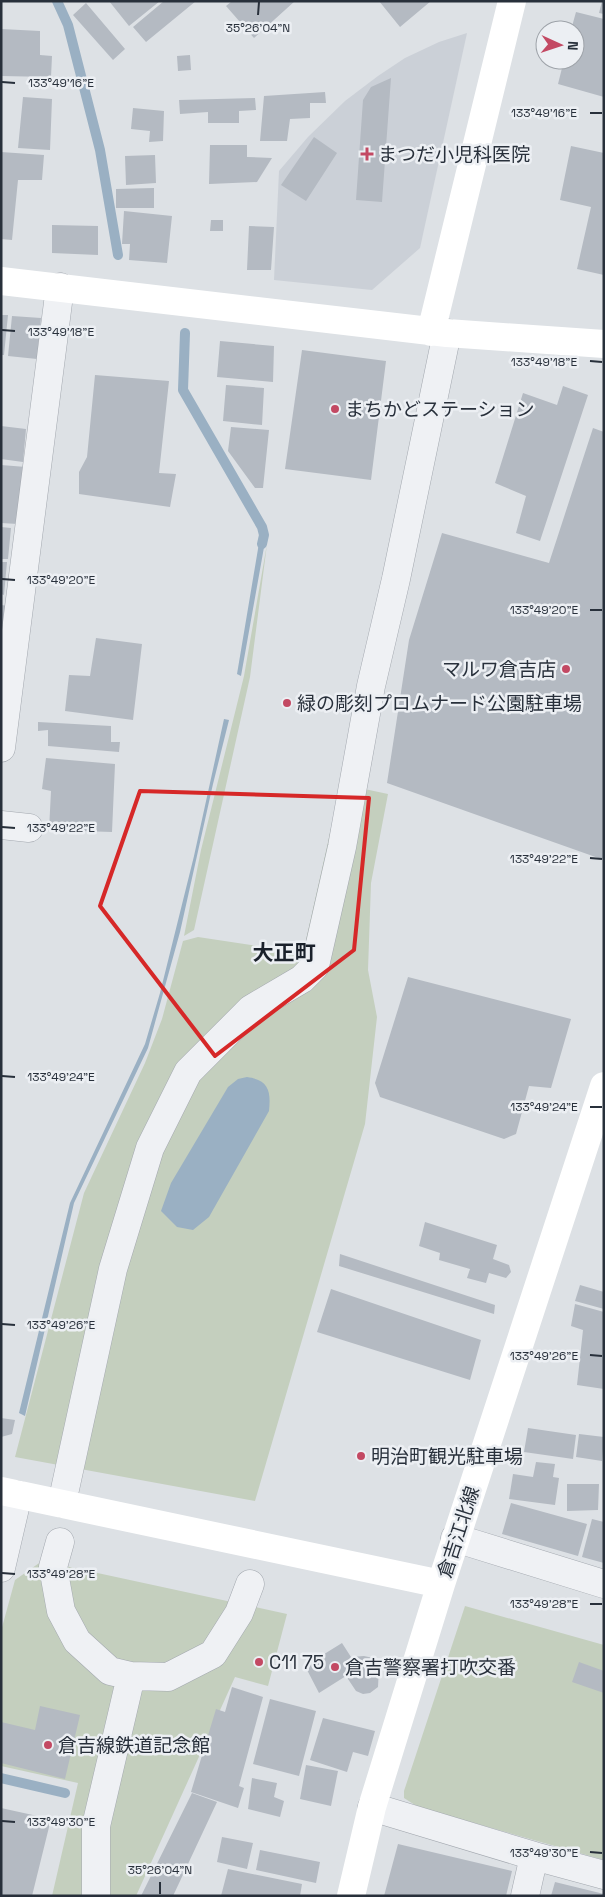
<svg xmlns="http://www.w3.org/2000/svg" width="605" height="1897" font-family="'Space Grotesk','Noto Sans JP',sans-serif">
<rect width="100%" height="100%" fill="#dde1e5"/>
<path fill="#cbd0d7" d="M467,33L420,248L372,290L274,280L279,171L308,137L345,101L378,76L405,58L439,42Z"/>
<path fill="#c4cfbe" d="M267,544L250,677L194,930L184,936L201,850L244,676Z
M341,784L388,794L371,883L368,970L377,1017L365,1124L255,1501L15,1457L84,1193L145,1063L162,1019L183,941L198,937L303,953Z
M42,1561L287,1614L268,1686L235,1677L136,1896H52L78,1783L1,1766V1631L15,1580Z
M465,1606L604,1645V1860L418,1807L404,1798V1791Z"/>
<path fill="#9ab0c3" d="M263,530L266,536L241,676L237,674L260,537Z
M224,719L229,720L213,784L180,932L148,1048L74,1203L25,1416L19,1413L70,1203L145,1044L160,993L194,856Z
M247,1077C269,1080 271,1091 269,1111L209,1217L193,1230L177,1227L161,1211L171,1183L228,1087L238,1079Z"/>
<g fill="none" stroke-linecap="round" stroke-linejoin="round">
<path stroke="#9ab0c3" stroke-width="10" d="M57,1L68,25L100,150L118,255
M185,333L183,390L262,527L264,535L262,544
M1,1778L65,1793"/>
</g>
<path fill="#b4bac2" d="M109,1H160L129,26Z
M164,1H196L146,42L133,27Z
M232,1H295L254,38L226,6Z
M379,1H431L400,27Z
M602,1H604V14L599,13Z
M86,3L125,49L113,60L73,15Z
M576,12L604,19V97L558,84L564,60H575V30H571Z
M1,29L40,31V55L52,56L51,77L1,76Z
M190,55L191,70L178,71L177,56Z
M391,78L382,202L356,200L363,100L371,87Z
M325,92L326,103H310V118L290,119L287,141H260L264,96Z
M23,97L52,99L50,150L18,148Z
M255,98L256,110L239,111V123H208V112L180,114L179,100Z
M133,108L164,111L163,141L149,142L150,131L131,129Z
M314,137L337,153L306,201L281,185Z
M210,145H247V157L272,158L257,182L209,184Z
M571,146L604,153V275L577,269L591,207L560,200Z
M1,152L44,155L42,180H18L12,240L1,239Z
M155,155L156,183L126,185L125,156Z
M154,188V208H116V189Z
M124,211L172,216L167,263L129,260L130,244H122Z
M211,220H223V231H210Z
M52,225L98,226V255L52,253Z
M249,226L274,227L271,270H247Z
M1,315H8L4,355H1Z
M12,316L41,318L37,359L8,356Z
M220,341L274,346L273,382L217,377Z
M302,350L386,361L371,480L285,469Z
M95,375L169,381L159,473L176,474L170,507L79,494V472L87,457Z
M226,385L264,388L262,425L223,421Z
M563,386L588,395L540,541L516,533L526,496L495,483L523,393L557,405Z
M1,426L26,429L23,462L1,459Z
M231,427L269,430L263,488H255L228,451Z
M593,428L604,432V860L387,783L409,640L442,533L549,563Z
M1,465L26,467L18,524L1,523Z
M1,527L11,528L8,559H1Z
M1,562H7L4,595L1,594Z
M1,605L9,606L7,625L1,624Z
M96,638L142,644L133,720L65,711L69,675L90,676Z
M38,722L111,726V742H120L119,752L48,746V730L38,731Z
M46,758L115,764L112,832L49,830L51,791L42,789Z
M408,977L571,1019L551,1088L529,1086L516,1134L504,1139L380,1097L375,1083Z
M425,1222L497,1245L493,1259L509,1265L511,1272L506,1278L489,1273L486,1283L467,1278L470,1269L439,1260L440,1253L419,1246Z
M340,1254L495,1305L494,1314L339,1266Z
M580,1285L604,1292V1309L575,1301Z
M331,1289L481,1340L470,1380L317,1332Z
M575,1304L604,1312V1389L577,1385L583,1330L571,1326Z
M1,1418L15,1420L12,1434L1,1437Z
M528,1428L576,1435L573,1459L524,1452Z
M579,1434L604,1437L602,1461L576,1457Z
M536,1462L555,1464L553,1477L559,1478L555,1505L509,1499L513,1474L533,1477Z
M567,1484H599L598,1510L567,1511Z
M511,1503L587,1524L578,1556L502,1534Z
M592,1519L604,1522V1563L582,1557Z
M342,1643L351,1657L364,1656L373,1658L379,1667L378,1687L370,1693L363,1694L356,1691L346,1676L319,1693L305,1666Z
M579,1662L604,1671V1693L572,1682Z
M232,1687L263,1697L239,1786L244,1788L238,1808L191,1792L216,1709L225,1712Z
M270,1699L316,1711L299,1776L253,1764Z
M40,1706L80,1715L65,1779L1,1763V1722L35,1730Z
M323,1718L375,1731L368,1756L353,1752L347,1772L310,1760Z
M306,1765L338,1771L331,1806L300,1799Z
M252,1778L277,1783L274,1797L284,1801L280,1817L248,1809Z
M192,1793L217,1802L173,1896H141Z
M1,1808L51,1819L32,1896H1Z
M222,1837L253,1843L247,1869L217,1862Z
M398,1844L512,1871L506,1896H384Z
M260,1850L320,1862L316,1883L256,1870Z
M228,1869L302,1884L300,1896H221Z
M555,1882L604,1894V1896H551Z"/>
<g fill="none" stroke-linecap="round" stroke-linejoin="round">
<g stroke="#a3a8af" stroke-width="29">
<path id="street" d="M1,748L60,287
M1,825L29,828
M62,1503L113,1269L150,1148L188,1072L251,1009L302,979L315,966L342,847L371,686L396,579L447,333
M455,1538L604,1584
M60,1542L53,1567L61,1611L77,1641L110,1671L131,1676L168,1677L213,1654L239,1613L250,1584
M1,1568L18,1495
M372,1807L534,1856L604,1875
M96,1896V1826L131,1676
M525,1896L534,1856"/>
</g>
<use href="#street" stroke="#eff1f4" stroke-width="28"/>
<path stroke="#fff" stroke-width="28" d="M1,281L447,333L604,344
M431,332L512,1
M1,1491L441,1584
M351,1896L372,1807L441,1584L604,1086"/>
</g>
<path fill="none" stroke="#d62828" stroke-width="4" stroke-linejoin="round" d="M140,791L369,798L354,950L215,1056L100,906Z"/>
<path fill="none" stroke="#28303b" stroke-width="2" d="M258,15L259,2M2,82L15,83M590,113H602M2,330L15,331M590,361L602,362M2,579L15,580M590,610H602M2,827L15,828M590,858L602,859M2,1076L15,1077M590,1107H602M2,1324L15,1325M590,1355L602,1356M2,1573L15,1574M590,1604H602M2,1821L15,1822M590,1852L602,1853M160,1894V1882"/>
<g fill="#c34963" stroke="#eceff3" stroke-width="2">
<path d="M364.5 146.5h5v5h5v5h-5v5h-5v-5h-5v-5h5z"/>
<circle cx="335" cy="409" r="5"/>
<circle cx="566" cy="669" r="5"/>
<circle cx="287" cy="703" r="5"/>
<circle cx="361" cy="1456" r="5"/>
<circle cx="259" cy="1662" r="5"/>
<circle cx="335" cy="1667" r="5"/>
<circle cx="48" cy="1745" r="5"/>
</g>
<g text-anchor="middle" stroke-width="5" stroke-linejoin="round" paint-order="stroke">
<g font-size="19" fill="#28303b" stroke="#eceff3" text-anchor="start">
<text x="378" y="161">まつだ小児科医院</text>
<text x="345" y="416">まちかどステーション</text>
<text x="556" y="676" text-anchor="end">マルワ倉吉店</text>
<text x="297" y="710">緑の彫刻プロムナード公園駐車場</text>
<text x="371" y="1463">明治町観光駐車場</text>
<text x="269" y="1669">C11 75</text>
<text x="345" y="1674">倉吉警察署打吹交番</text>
<text x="58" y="1752">倉吉線鉄道記念館</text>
</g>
<g font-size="19" fill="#28303b" stroke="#eceff3">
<text transform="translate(458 1532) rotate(-72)" y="7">倉吉江北線</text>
</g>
<g font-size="21" font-weight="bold" fill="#1a212b" stroke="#eceff3">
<text x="284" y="960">大正町</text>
</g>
</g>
<g font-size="12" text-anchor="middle" fill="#28303b" stroke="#eceff3" stroke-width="5" stroke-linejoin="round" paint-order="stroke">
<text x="258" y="32">35°26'04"N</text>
<text x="61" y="87">133°49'16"E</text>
<text x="544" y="117">133°49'16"E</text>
<text x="61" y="336">133°49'18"E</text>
<text x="544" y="366">133°49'18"E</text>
<text x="61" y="584">133°49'20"E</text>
<text x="544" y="614">133°49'20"E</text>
<text x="61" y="832">133°49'22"E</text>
<text x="544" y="863">133°49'22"E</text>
<text x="61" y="1081">133°49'24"E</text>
<text x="544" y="1111">133°49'24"E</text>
<text x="61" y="1329">133°49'26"E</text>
<text x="544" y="1360">133°49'26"E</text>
<text x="61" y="1578">133°49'28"E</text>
<text x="544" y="1608">133°49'28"E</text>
<text x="61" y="1826">133°49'30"E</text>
<text x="544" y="1857">133°49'30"E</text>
<text x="160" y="1874">35°26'04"N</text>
</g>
<rect width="605" height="1897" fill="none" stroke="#28303b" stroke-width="5"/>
<g transform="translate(560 45) rotate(93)"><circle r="24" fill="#eceff3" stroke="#9ea3a9"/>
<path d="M0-4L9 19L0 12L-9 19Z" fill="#c34963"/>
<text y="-8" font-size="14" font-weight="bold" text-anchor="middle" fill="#28303b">N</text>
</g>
</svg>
